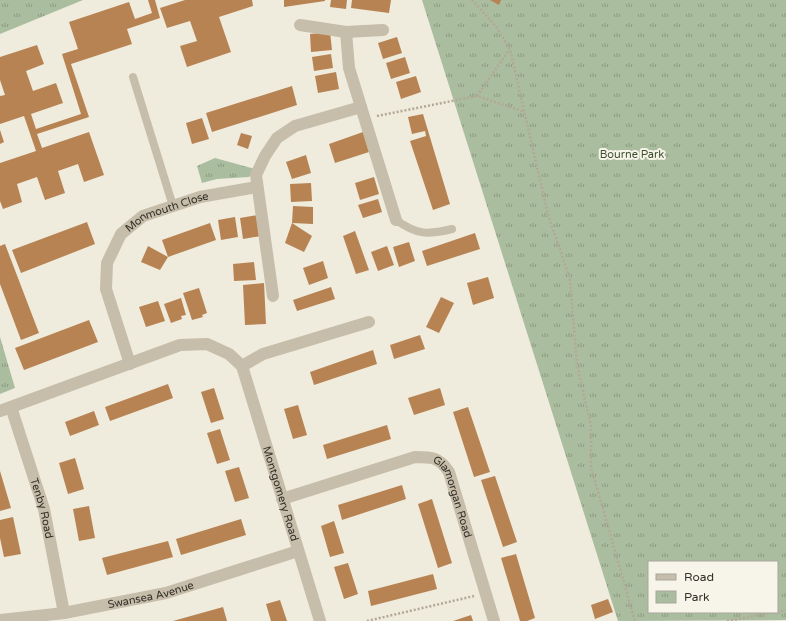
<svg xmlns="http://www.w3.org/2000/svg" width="786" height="621" font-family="'Varela Round',sans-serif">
<defs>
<pattern id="park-tufts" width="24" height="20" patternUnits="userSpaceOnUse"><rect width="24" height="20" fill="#abbd9f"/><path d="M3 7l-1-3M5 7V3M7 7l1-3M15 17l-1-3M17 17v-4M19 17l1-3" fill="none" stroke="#8c9a82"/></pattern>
</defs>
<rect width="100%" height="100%" fill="#efebdd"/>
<path fill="url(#park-tufts)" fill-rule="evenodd" d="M0,0H83L0,34Z
M422,0H786V620L618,621ZM649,562H777V612H649Z
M215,158L255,169L249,177L217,179L202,183L197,166Z
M0,337L15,388L0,394Z"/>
<path fill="#b88352" d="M148,0H155L160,18L127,29L132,44L71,64L89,117L37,134L42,148L89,132L104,175L84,182L78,164L58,171L65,193L45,200L37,177L17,184L22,202L3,209L0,201V163L36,151L24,116L0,124V96L5,95L0,80V57L37,45L44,64L26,71L33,91L56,83L63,103L31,114L36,129L81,114L62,54L78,49L69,22L129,2L135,19L152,13Z
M185,0H252L253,6L219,17L231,52L187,67L180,46L197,41L190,21L167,28L160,8Z
M284,0H325V1L284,7Z
M331,0H347L346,9L330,7Z
M352,0H391L389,13L351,8Z
M490,0H501L499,5Z
M330,32L332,50L311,52L310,34Z
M397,37L402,53L383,59L378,43Z
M331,54L333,68L314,71L312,57Z
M405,57L410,73L391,79L386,63Z
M336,72L339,89L318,93L315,76Z
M416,76L421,92L401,99L396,82Z
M292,86L297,105L212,132L206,113Z
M423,114L450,204L433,210L410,141L426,136L425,131L412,134L408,117Z
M202,118L209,139L192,144L186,123Z
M0,130L4,142L0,144Z
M363,132L369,152L335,163L329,144Z
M241,133L252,136L248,149L237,145Z
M306,155L311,173L292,179L286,162Z
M374,177L379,194L360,200L355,183Z
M311,183L312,201L291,202L290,184Z
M378,199L382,212L363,218L358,205Z
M293,206L313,207V224L292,223L312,236L304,252L285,243L292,223Z
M258,215L261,236L243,239L240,218Z
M235,217L238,237L221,240L218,220Z
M87,222L95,244L21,273L12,250Z
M210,223L216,240L168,257L162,240Z
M355,231L369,270L356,274L343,236Z
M475,233L480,249L427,266L422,251Z
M409,242L415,261L399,267L393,247Z
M5,244L39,333L21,340L0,284V246Z
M148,246L168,257L160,270L141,262Z
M387,246L394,265L378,271L371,252Z
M323,261L328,278L309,285L303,268Z
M254,262L256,280L234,281L233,264Z
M488,277L494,298L473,305L467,283Z
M264,283L266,324L245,325L243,285Z
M331,287L335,299L297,311L293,300Z
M199,288L207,313L202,315L203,317L192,320L183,293Z
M441,297L454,303L439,333L426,327Z
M181,298L186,315L181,316L182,319L171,323L164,304Z
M158,301L165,321L146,327L139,307Z
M89,320L98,342L24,370L15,348Z
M420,335L425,349L394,359L390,345Z
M373,350L377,364L314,385L310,372Z
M168,384L173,398L110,421L105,407Z
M214,388L224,419L211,423L201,392Z
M440,388L445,405L414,415L408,398Z
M298,405L307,435L293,439L284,409Z
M468,407L490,472L474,477L453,412Z
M94,411L99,425L70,436L65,422Z
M387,425L391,439L327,459L323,445Z
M220,429L230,460L217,464L207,433Z
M75,458L84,489L68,494L59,463Z
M239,467L249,498L235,502L225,471Z
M0,471L11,508L0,511Z
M495,476L517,542L503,547L481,480Z
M402,485L406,499L342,520L338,505Z
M432,499L452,563L438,568L418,504Z
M89,506L95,538L79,541L73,509Z
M13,517L21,554L4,557L0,538V520Z
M241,519L246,535L181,555L176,539Z
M334,521L344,553L330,557L321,526Z
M168,541L173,557L107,575L102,558Z
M516,554L535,618L527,621H520L501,558Z
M348,563L358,594L344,599L334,567Z
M433,574L437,589L371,606L368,591Z
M608,599L613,612L595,619L591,605Z
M280,600L287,621H271L266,604Z
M223,607L227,621H173Z
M471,615L473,621H453Z"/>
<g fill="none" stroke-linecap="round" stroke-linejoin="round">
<path stroke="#b2a895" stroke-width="2.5" stroke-dasharray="2 2" stroke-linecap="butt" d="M472,0L495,25L510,49L548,215L570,279L577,365L591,426V467L635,621
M477,96L509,50
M377,116L477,96L525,112
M777,612L786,610
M367,621L474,596
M727,621L775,612"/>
<path stroke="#c6bdaa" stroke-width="8" d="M133,77L173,206
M396,220C417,235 428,235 452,229"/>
<g stroke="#c6bdaa" stroke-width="12">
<path d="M300,25L346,32"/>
<path d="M383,30L346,32L349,68L396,220"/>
<path d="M273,296L256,175L265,156L277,138L295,126L361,107"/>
<path id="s1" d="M130,364L106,289L107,263L121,234L143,216L200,197L257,187"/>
<path d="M242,366L263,354L369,322"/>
<path id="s2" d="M11,407L44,509L64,613"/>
<path id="s3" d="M0,411L180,345L207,344L229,354L242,366L320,621"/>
<path id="s4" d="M282,499L415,457C432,457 439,457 449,472L494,621"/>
<path id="s5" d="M0,620L64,613L166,593L298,551"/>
</g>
</g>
<g text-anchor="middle" stroke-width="4" stroke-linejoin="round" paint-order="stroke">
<g font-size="11" fill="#3c502f" stroke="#f7f4e9">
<text x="632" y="158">Bourne Park</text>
</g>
<g font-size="11" fill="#342f29" stroke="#f7f4e9">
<text dy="4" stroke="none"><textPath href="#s1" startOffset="189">Monmouth Close</textPath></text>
<text dy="4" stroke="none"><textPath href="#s3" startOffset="394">Montgomery Road</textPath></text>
<text dy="4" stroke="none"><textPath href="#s4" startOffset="203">Glamorgan Road</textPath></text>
<text dy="4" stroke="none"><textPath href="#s2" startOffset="106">Tenby Road</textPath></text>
<text dy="4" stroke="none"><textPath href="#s5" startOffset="153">Swansea Avenue</textPath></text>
</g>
</g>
<rect x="648" y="561" width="130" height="52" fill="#f7f4e9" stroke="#a9a59c"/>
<rect x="656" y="574" width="20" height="6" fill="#c6bdaa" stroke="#a9a59c"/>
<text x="684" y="581" font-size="12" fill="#342f29">Road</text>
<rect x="656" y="591" width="20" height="12" fill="url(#park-tufts)" stroke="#a9a59c"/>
<text x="684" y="601" font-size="12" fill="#342f29">Park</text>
</svg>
